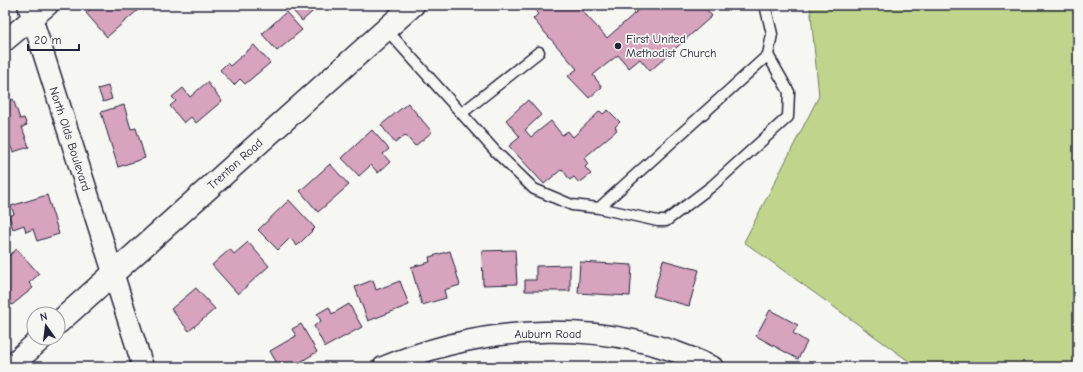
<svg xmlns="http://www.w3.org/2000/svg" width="1083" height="372" font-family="'Comic Neue',sans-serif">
<rect width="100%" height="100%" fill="#f6f6f2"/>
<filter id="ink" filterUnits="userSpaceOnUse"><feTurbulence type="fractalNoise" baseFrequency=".025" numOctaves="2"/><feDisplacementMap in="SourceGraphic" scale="8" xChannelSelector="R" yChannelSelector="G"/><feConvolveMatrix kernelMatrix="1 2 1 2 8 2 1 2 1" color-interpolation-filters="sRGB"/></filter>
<g filter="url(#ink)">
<path fill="#c0d58b" stroke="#717c63" d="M810,5H1078V367H917L744,242L819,96Z"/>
<path fill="#d7a3bd" stroke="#22223b" d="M95,5H133L138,10L107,37L86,13Z
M288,5H320L302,21Z
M542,5H577L607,38L644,5H703L712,16L650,71L640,59L629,68L618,55L593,75L602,87L589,98L568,76L577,69L533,19L538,14L535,11Z
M286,12L302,30L277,51L262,34Z
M254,45L270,63L245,84L240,79L234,85L220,70L227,63L230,66Z
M207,82L222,101L196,123L191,117L184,123L170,106L176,101L172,97L183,88L190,97Z
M108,86L112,99L103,102L98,89Z
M13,99L20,119L24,118L27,125L22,127L29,147L13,152L5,133V102Z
M528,100L541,115L525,130L531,137L551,121L562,135L568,131L573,137L600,111L603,114L608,110L620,122L615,127L617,130L584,158L588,164L585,167L591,174L579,183L574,177L570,180L562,169L544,184L509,146L520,137L506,120Z
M408,103L432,132L415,146L405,135L395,143L381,125Z
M124,105L131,129L136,128L145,158L118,167L101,112Z
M372,130L389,149L383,154L390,162L378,173L371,165L359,176L342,158Z
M330,164L349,185L318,212L300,191Z
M47,195L59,234L37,241L33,229L26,232L24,225L13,229L9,216L14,214L11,206Z
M289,200L315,228L297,246L290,238L278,250L258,230Z
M248,242L269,266L238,294L212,265L230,249L234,254Z
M17,249L39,274L29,283L33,288L12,305L5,297V259Z
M515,250L517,284L483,285L482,251Z
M450,251L460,285L444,290L446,298L422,305L411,267L430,262L429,257Z
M663,260L699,270L689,306L653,296Z
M580,262L632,265L630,296L578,293Z
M570,265V291H525V280H536V266Z
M373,280L376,290L400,281L409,305L368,321L355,287Z
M196,288L215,309L189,331L171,309Z
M349,304L362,327L325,347L314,326L321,321L317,314L329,307L332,314Z
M770,310L798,325L793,333L807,342L798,359L756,336Z
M301,324L317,352L292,367H279L270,351L296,336L292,329Z"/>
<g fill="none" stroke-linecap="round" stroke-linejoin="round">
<g stroke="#22223b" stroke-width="13">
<path id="service" d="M386,29L496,152L534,189L572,205L599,208L658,221H666L712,186L788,117L789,92L768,55L772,34L765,5
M462,113L539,52
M599,208L768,55"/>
</g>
<g stroke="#22223b" stroke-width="23">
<path id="minor" d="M28,5L143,367
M5,41L48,5
M383,367C488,323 608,317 713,367"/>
</g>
<g stroke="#22223b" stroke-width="25">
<path id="secondary" d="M58,323L413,5
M10,367L42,338"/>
</g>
<use href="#service" stroke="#f6f6f2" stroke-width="10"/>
<use href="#minor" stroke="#f6f6f2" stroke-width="20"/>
<use href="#secondary" stroke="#f6f6f2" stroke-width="22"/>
</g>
</g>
<circle fill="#22223b" stroke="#f6f6f2" stroke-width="1.5" cx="618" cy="46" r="4"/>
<g text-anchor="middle" stroke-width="3.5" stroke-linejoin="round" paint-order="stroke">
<g font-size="12" fill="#22223b" stroke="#f6f6f2" text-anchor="start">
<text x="626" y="43">First United<tspan x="626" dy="14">Methodist Church</tspan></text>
</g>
<g font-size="12" fill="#22223b" stroke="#f6f6f2">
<text transform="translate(70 139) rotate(72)" y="4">North Olds Boulevard</text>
<text transform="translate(235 164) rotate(-42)" y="4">Trenton Road</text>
<text x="548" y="338">Auburn Road</text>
</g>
</g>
<rect width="1083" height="372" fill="none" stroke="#f6f6f2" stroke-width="20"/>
<rect x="10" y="10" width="1063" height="352" fill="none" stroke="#22223b" stroke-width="1.5" filter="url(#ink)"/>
<g transform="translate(46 326) rotate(346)"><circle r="19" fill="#f6f6f2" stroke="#a1a1a9"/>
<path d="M0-3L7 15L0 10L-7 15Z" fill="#22223b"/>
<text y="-6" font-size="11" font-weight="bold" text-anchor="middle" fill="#22223b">N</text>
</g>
<path d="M28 44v6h51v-6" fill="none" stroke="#22223b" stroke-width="2"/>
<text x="34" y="44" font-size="12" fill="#22223b" stroke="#f6f6f2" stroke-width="3" paint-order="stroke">20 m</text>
</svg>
